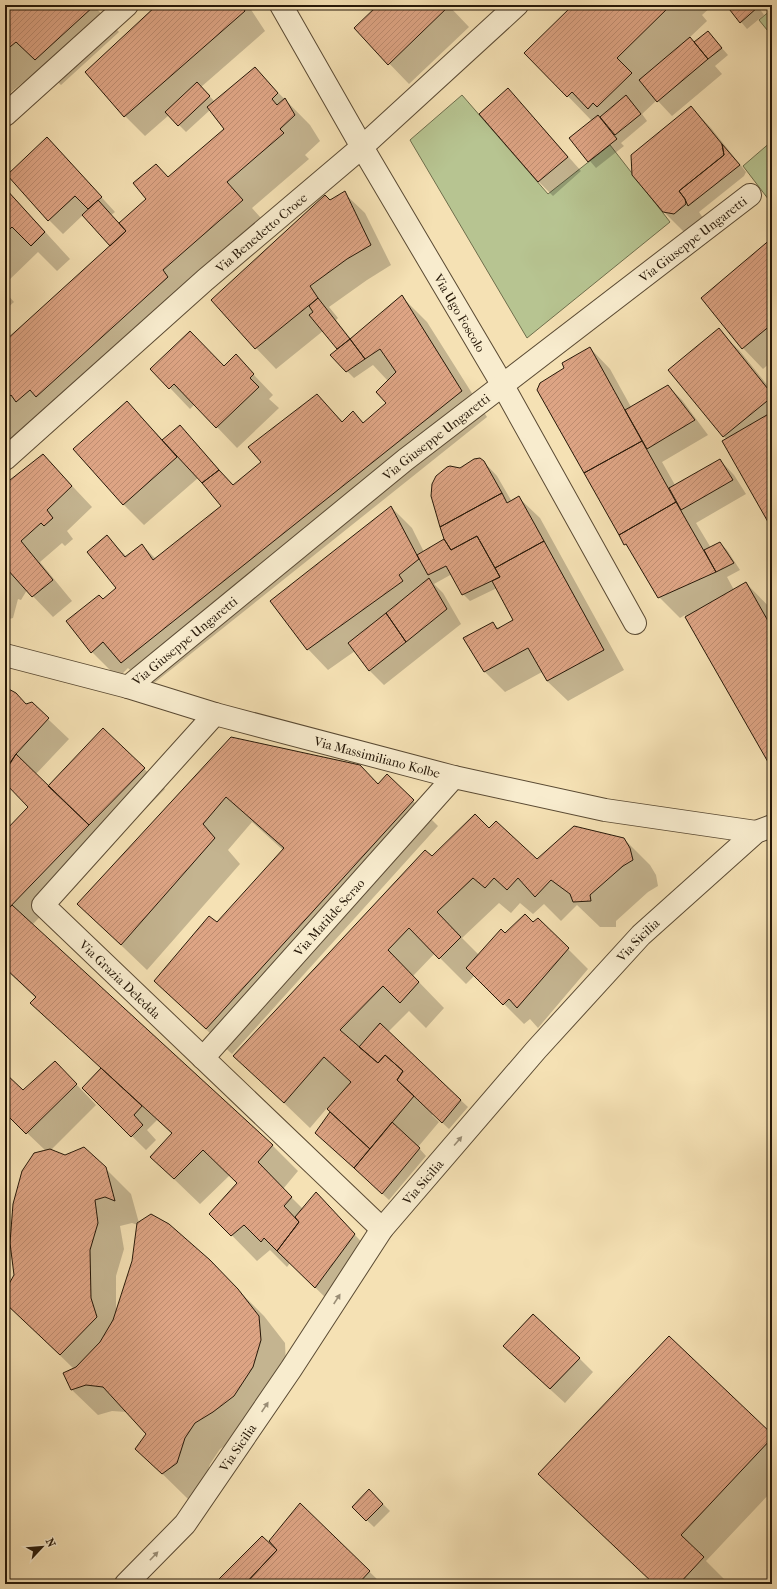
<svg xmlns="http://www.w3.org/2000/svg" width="777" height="1589" font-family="'IM FELL French Canon',serif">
<defs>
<pattern id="building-hatch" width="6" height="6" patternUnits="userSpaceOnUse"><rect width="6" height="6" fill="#dda484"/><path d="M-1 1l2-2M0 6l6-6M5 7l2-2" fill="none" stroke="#be8c70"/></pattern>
</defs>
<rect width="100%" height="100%" fill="#f5e1b4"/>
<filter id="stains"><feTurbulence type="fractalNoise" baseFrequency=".005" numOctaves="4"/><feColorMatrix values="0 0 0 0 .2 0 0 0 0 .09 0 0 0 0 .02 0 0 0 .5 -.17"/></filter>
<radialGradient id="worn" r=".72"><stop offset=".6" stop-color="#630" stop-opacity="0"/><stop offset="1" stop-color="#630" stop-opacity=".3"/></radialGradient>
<path fill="#b7c491" stroke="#6e6e4c" d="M767,5H772V36L759,20L771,10Z
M462,95L548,194L610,145L670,222L527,338L410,140Z
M772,141V204L743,166Z"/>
<path fill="#0003" fill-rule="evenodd" d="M5,5H93L119,32L61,85L42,67L5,97Z
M159,5H248L265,31L201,87L215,102L255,69L310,125L320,141L305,155L309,159L252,208L268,226L5,447V342L111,246L83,215L63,234L49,220L61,153L115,212L111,215L119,224L147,199L156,165L169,178L225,129L210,110L186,132L169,115L145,136L125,116Z
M380,5H448L469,27L409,84L355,28Z
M575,5H713L702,15L707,21L689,38L694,43L708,32L728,55L715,66L722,74L672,116L657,100L642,114L647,121L621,143L624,146L596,168L571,139L592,121L526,53Z
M727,5H757L764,15L747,29Z
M508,90L522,104L581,171L553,196L539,182L480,114Z
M691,107L711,128L746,172L744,176L699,212L705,221L685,233L664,212Z
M5,188L70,259L57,271L38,252L5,284Z
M344,193L365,213L391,265L367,280L329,307L338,318L336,320L351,339L402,297L427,322L487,417L148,688L128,668L118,678L92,652L67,621L103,600L118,588L107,537L127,557L142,545L156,559L223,506L198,478L144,525L124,505L75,449L127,402L163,440L187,433L234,486L262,463L317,395L343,422L364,424L387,403L388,381L373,365L354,378L347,371L338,349L323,331L276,369L256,348L330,202Z
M772,239V361L763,369L743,348L702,298Z
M5,292L14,302L5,310Z
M718,330L739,350L772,391V527L726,439L669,370Z
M590,348L610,369L631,407L668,386L682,400L708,435L662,462L675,485L720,460L734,475L746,494L696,523L711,548L720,543L727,550L740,570L727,577L734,590L746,583L772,610V768L685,615L680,618L659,597L632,551L625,544L565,368Z
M236,356L273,395L269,399L279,408L237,448L195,404L190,409L152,369L224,367Z
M43,455L92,507L67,531L73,539L65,546L62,543L40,562L72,601L53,617L27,590L21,600L18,599L13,618L5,620V486Z
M483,461L497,476L512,502L519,498L540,518L624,670L568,701L547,681L542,672L505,692L485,672L465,639L493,623L499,629L515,620L497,588L470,601L463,594L452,574L434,584L443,593L461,624L384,685L370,671L355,651L328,670L308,649L391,507L412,528L424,552L446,540L461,469Z
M5,688L26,705L32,704L69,739L35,775L48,788L103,729L165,789L32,925L272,1145L298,1171L283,1189L303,1209L330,1208L368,1249L329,1301L290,1263L287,1267L270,1250L257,1261L211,1214L238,1183L230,1175L200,1204L151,1157L172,1134L157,1120L147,1130L156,1140L146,1150L83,1088L102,1069L32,1003L36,998L5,969V832L30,807L5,782Z
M231,738L378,785L387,775L438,826L232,1054L155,981L218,924L283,850L252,822L228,850L240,864L147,970L78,904Z
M489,829L537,860L624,839L650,865L656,875L658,886L648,892L616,921V927H600L577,905L561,921L544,904L533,914L520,903L511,913L499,903L462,938L479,955L505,934L533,924L568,949L588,969L538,1028L530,1019L524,1024L475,975L466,984L435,953L413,976L444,1008L426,1028L409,1011L388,1032L468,1107L449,1129L433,1114L432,1115L439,1122L418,1147L426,1156L389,1200L316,1133L331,1112L327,1108L310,1128L235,1056L432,858Z
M5,1074L23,1091L75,1083L96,1105L50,1151L105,1168L131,1194L139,1223L209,1261L264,1316L285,1343L286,1366L239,1437L220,1449L210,1464L202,1489L188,1499L137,1449L147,1434L127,1412L112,1411L98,1415L72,1390L65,1374L74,1369L5,1302V1293L15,1275L46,1151L5,1112ZM132,1223L138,1225L133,1261L116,1314V1276L124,1249L120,1226Z
M579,1358L593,1372L565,1403L518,1360Z
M772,1436V1491L706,1561L729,1584H654L565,1500Z
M369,1490L390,1511L374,1527L353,1507Z
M300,1504L382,1584L383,1583L385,1584H222L280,1554Z"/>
<path fill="url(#building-hatch)" stroke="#261808" d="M5,5H93L94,6L35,60L16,42L5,51Z
M157,5H242L245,11L124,117L85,72Z
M378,5H448L449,6L388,65L354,28Z
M573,5H671L617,58L632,73L597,107L593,103L588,109L572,92L567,97L524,53Z
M726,5H756L758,7L740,23Z
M708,31L722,48L708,59L694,42Z
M690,37L708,59L657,102L639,80Z
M255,67L278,93L272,99L277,105L285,98L295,115L280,129L284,133L227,182L243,200L163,270L168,277L36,397L30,390L16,402L11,395L5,400V341L126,231L119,223L146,199L133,183L156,164L168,177L224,129L207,107Z
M197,82L210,96L178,126L165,112Z
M508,88L568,157L538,182L479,114Z
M626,95L641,114L615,135L600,117Z
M691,106L722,144L724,155L679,191L685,199L686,204L674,214L663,212L632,175L631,155Z
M598,115L617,139L588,162L569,138Z
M47,137L102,197L88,209L75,196L48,221L7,175Z
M722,144L740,165L688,206L685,199L679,191L724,155Z
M5,188L45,232L31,246L12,227L5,234Z
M345,191L371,245L347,259L310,286L318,298L255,349L211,300L325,195L330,200Z
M98,200L126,231L110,246L82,215Z
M772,238V324L742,349L701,298Z
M402,295L462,391L121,663L103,642L91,653L66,621L99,595L103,599L116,588L87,552L107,535L125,557L142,544L153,560L221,506L202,483L219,470L233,485L261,462L248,447L317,394L342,422L353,411L363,423L386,403L376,392L396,372L380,349L365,359L350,339Z
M318,298L350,339L337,349L309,315L313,312L309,306Z
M719,328L772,394V397L723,437L668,370Z
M190,331L224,366L236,354L254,374L250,378L259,387L216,428L174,384L169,389L150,369Z
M350,339L365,359L346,372L330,355Z
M590,347L642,441L584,473L537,390L540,383L564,368L562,363Z
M668,385L695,420L647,449L625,410Z
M127,401L177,457L123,505L73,449Z
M772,412V529L722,441Z
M180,425L219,470L202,483L162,440Z
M642,441L676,502L619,535L584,473Z
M43,454L72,486L47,510L53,518L44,526L41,523L21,541L53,580L32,597L7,569L5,573V484Z
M480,458L484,461L502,493L440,527L431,496L432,484L436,476L447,467L450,466L460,468L474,459Z
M720,459L733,480L681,510L669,488Z
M502,493L507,503L519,496L544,541L495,568L477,536L451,550L444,539L440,527Z
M676,502L716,572L658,598L626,544L624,545L619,535Z
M391,506L419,559L399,575L403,581L307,650L270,601Z
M477,536L500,577L462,595L446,566L428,575L417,555L444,539L451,550Z
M544,541L604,650L547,681L528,648L484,672L463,638L493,622L497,629L513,620L492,581L500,577L495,568Z
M720,542L734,563L716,572L704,550Z
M429,578L447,609L406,642L386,613Z
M746,582L772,628V769L685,617Z
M386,613L406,642L369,671L348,643Z
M5,687L16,693L26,704L32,702L49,718L16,754L8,767L5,764Z
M103,728L145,768L89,825L48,786Z
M231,737L360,765L378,784L387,774L414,800L206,1029L154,981L209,916L217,922L284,848L226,797L203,824L215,838L121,945L77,904Z
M16,754L89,825L5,912V831L28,807L5,783V770Z
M475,814L489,828L496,821L537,859L574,826L624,838L630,848L633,860L623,866L590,895L591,901L573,902L570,894L551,880L535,897L518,878L507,890L494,878L485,888L473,878L437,912L461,937L439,959L409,928L388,950L419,982L400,1003L383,986L340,1030L378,1063L385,1055L403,1071L397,1080L414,1096L370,1149L327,1109L351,1082L324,1057L284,1103L233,1056L425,850L432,856Z
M12,905L273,1145L258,1162L292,1197L284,1206L299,1222L277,1251L264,1238L261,1242L244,1225L231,1236L209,1214L237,1183L203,1150L174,1179L150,1157L172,1133L30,1003L36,997L5,968V912Z
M525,914L533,922L538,918L569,948L517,1008L509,999L503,1005L466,968L501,929L505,933Z
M380,1023L461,1100L442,1123L397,1080L403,1071L385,1055L378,1063L359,1047Z
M55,1061L77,1084L26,1134L5,1113V1073L23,1090Z
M101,1068L142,1106L134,1115L143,1125L131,1137L82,1088Z
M330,1112L370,1149L354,1168L315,1133Z
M392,1122L420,1148L382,1194L354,1168Z
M84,1147L106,1167L115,1201L105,1197L95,1200L98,1223L90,1250L91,1298L97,1317L60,1355L5,1303V1291L14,1275L10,1243L13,1204L22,1171L34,1153L50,1149L65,1155Z
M316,1192L355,1234L315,1288L277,1251L299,1222L295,1217Z
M151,1214L169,1224L210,1260L238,1289L259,1316L261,1340L253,1367L234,1396L213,1412L195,1423L185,1438L177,1463L162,1474L135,1449L146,1434L103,1387L86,1385L71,1390L63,1373L76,1367L100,1342L113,1320L132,1261L137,1223Z
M533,1314L580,1358L550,1389L503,1346Z
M669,1336L772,1434V1438L681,1535L704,1557L679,1584H654L538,1474Z
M369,1489L383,1504L366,1521L352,1507Z
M300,1503L370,1571L358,1584H313L309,1580L305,1584H245L277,1550L269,1541Z
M262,1536L277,1550L245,1584H221L217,1581Z"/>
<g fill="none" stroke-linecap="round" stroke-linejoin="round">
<g stroke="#5a4a33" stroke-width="24">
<g id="minor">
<path id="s1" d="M281,5L362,147L502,384L635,623"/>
<path d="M5,115L127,5"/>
<path id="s2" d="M5,459L205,280L362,147L517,5"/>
<path id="s3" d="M5,655L128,687L215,714L454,777L605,810L756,832"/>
<path id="s4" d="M128,687L405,460L750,195"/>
<path id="s5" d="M215,714L43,905L382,1229"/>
<path id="s6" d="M203,1058L454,777"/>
<path id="s7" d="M126,1584L185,1524L291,1369L382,1229L536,1050L641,935L756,832L772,826"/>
</g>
</g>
<use href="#minor" stroke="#f8ecce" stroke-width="22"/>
</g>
<defs><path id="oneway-solid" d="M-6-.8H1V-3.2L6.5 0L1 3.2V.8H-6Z"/></defs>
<g fill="#9a8d75">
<use href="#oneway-solid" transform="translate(458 1141) rotate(-49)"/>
<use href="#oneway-solid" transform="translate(337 1299) rotate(-57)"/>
<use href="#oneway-solid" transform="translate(265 1407) rotate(-56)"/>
<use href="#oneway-solid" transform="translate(154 1556) rotate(-46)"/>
</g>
<g text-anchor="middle" stroke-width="3" stroke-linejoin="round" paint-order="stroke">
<g font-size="13" fill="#261808" stroke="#f8ecce">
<text dy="5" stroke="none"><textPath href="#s2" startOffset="342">Via Benedetto Croce</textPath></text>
<text dy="5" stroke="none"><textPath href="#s4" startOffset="721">Via Giuseppe Ungaretti</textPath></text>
<text dy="5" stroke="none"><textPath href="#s1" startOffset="356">Via Ugo Foscolo</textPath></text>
<text dy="5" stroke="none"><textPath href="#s4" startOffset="397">Via Giuseppe Ungaretti</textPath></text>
<text dy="5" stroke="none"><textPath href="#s4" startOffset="73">Via Giuseppe Ungaretti</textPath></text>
<text dy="5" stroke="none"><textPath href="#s3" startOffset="386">Via Massimiliano Kolbe</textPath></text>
<text dy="5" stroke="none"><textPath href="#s6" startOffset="189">Via Matilde Serao</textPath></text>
<text dy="5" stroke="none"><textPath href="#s7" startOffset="825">Via Sicilia</textPath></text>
<text dy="5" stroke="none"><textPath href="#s5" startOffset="364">Via Grazia Deledda</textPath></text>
<text dy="5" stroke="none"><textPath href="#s7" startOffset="501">Via Sicilia</textPath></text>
<text dy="5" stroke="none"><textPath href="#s7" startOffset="177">Via Sicilia</textPath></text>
</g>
</g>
<rect width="777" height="1589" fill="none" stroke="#f5e1b4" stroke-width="20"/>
<rect x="6" y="6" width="765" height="1577" fill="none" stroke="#261808" stroke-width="2"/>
<rect x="10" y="10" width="757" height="1569" fill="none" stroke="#261808"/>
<g transform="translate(42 1547) rotate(64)" stroke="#f8ecce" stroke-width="3" paint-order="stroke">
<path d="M0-3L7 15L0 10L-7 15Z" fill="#261808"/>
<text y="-6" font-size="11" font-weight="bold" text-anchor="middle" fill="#261808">N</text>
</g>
<rect width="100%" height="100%" filter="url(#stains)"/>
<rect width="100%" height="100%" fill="url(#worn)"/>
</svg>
